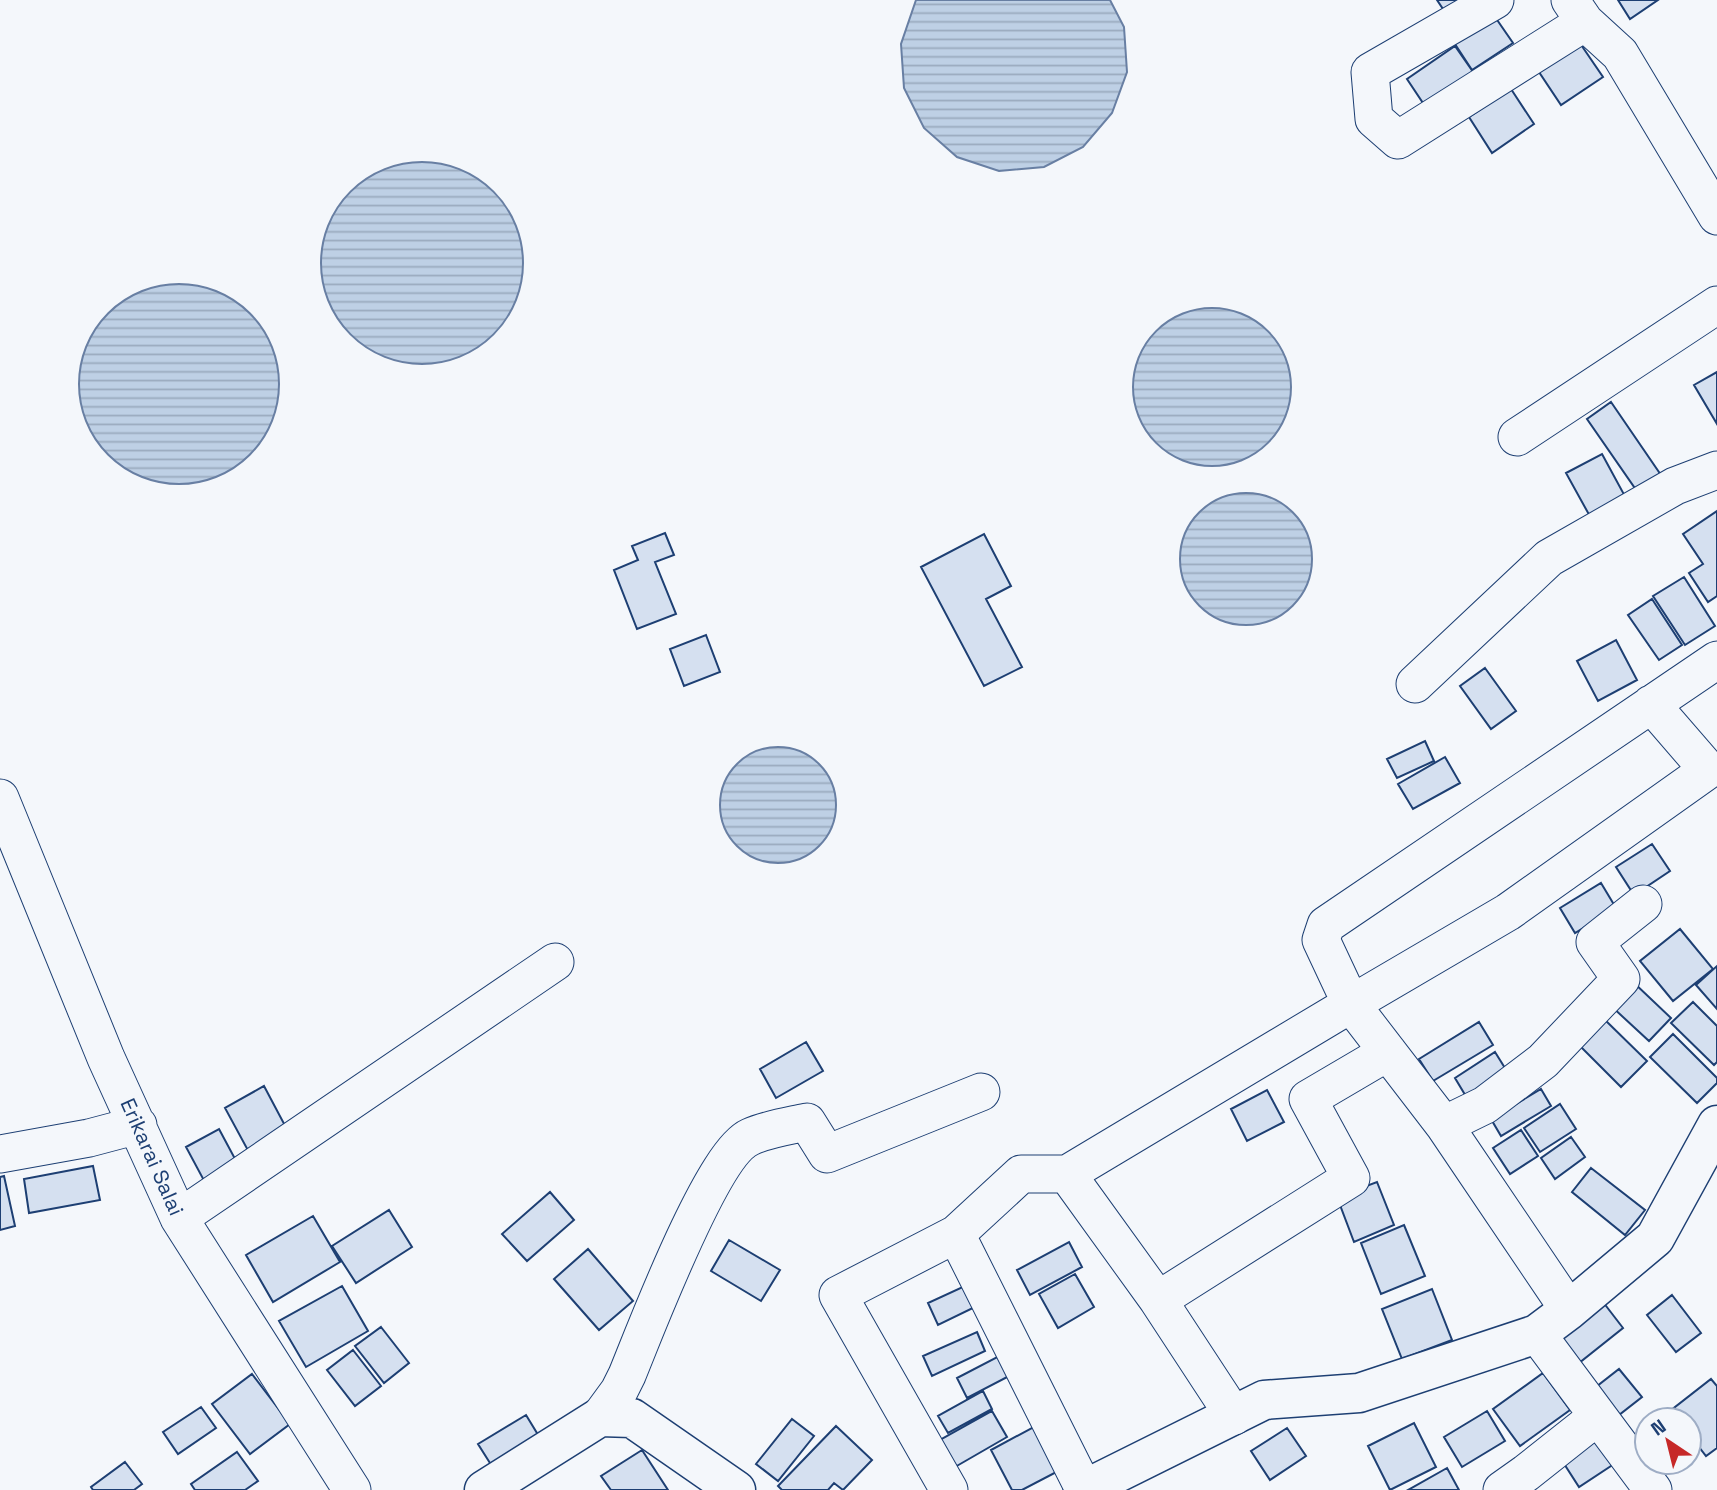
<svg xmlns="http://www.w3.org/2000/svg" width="1717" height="1490" font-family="'Space Grotesk',sans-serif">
<defs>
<pattern id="water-rules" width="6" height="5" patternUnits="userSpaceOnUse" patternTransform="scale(1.75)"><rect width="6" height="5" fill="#bed0e5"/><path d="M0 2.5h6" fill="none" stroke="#9aaabe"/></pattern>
</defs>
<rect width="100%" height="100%" fill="#f4f7fb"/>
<path fill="url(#water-rules)" stroke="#687fa3" stroke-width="2" d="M916,0H1110L1124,27L1127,72L1112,113L1083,147L1044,167L999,171L957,157L924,128L904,88L901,44Z
M321 263a101 101 0 1 1 202 0a101 101 0 1 1-202 0Z
M79 384a100 100 0 1 1 200 0a100 100 0 1 1-200 0Z
M1133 387a79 79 0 1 1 158 0a79 79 0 1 1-158 0Z
M1180 559a66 66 0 1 1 132 0a66 66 0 1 1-132 0Z
M720 805a58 58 0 1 1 116 0a58 58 0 1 1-116 0Z"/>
<path fill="#d5e0f0" stroke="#1d3f73" stroke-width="2" d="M1437,0H1482L1451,21Z
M1618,0H1658L1630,19Z
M1493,14L1513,43L1472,70L1453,41Z
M1573,33L1603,77L1561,105L1531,60Z
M1455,46L1480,82L1431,115L1407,79Z
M1511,89L1534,124L1492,153L1469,117Z
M1717,372V424L1694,385Z
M1611,402L1663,478L1639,494L1587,419Z
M1602,454L1627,500L1592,520L1566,473Z
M1717,511V596L1708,602L1689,573L1703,564L1683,534Z
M665,533L674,555L655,562L676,614L637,629L614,570L638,560L632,546Z
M984,534L1011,586L986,599L1022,667L984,686L921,567Z
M1684,577L1715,626L1685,645L1653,596Z
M1652,599L1682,645L1659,660L1628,615Z
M706,635L720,672L684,686L670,649Z
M1616,640L1637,680L1598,701L1577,661Z
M1485,668L1516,711L1491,729L1460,686Z
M1425,741L1434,761L1397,778L1387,759Z
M1445,757L1460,783L1413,809L1398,784Z
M1652,844L1670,871L1634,895L1616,867Z
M1601,883L1616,908L1575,933L1560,908Z
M1680,929L1713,969L1673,1001L1640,961Z
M1717,966V1009L1696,985Z
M1632,981L1671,1018L1649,1041L1610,1005Z
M1693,1002L1717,1026V1062L1714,1065L1671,1023Z
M1602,1017L1647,1061L1621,1087L1577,1043Z
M1479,1022L1493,1045L1433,1081L1419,1059Z
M1673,1034L1717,1078V1083L1697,1103L1650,1057Z
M806,1042L823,1071L776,1098L760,1069Z
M1495,1052L1508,1073L1467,1098L1455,1078Z
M264,1086L290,1135L251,1156L225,1108Z
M1541,1089L1551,1106L1501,1136L1491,1119Z
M1267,1090L1284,1122L1247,1141L1231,1109Z
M1560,1104L1576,1129L1540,1152L1524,1128Z
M219,1129L241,1170L208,1188L186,1147Z
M1521,1130L1538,1156L1510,1174L1493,1148Z
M1571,1137L1585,1157L1555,1179L1541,1158Z
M93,1166L100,1200L29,1213L24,1179Z
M1591,1168L1645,1210L1625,1235L1572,1192Z
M4,1176L15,1226L0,1230V1177Z
M1377,1182L1394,1225L1354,1242L1337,1197Z
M550,1192L574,1220L527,1261L502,1234Z
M389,1210L412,1247L356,1283L332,1246Z
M313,1216L340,1262L273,1302L246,1255Z
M1404,1225L1425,1276L1381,1294L1361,1243Z
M729,1240L780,1270L761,1301L711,1271Z
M1069,1242L1082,1267L1030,1295L1017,1270Z
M588,1249L633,1301L599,1330L554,1279Z
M1075,1274L1094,1307L1058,1328L1039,1294Z
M967,1285L977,1306L938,1325L928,1303Z
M342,1286L368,1331L306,1367L279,1321Z
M1432,1289L1452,1340L1402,1359L1382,1309Z
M1672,1295L1701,1333L1676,1352L1647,1315Z
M1603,1302L1623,1328L1574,1367L1554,1341Z
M381,1327L409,1363L384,1383L355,1346Z
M977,1332L985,1351L932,1376L923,1356Z
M353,1350L381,1386L355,1406L327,1370Z
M1003,1354L1013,1374L967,1398L957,1378Z
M1619,1369L1642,1397L1610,1422L1587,1394Z
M1543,1373L1570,1410L1520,1446L1493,1409Z
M252,1374L290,1424L250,1454L212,1404Z
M1711,1379L1717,1386V1448L1706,1456L1689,1434V1420H1678L1670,1411Z
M983,1391L992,1409L948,1433L938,1416Z
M201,1407L216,1428L178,1454L163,1432Z
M992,1411L1007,1437L955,1467L940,1440Z
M1487,1411L1505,1441L1462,1467L1444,1437Z
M526,1415L543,1443L495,1471L478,1444Z
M792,1419L814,1436L778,1481L756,1464Z
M1043,1422L1066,1467L1022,1490H1012L991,1450Z
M1414,1423L1436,1467L1390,1490L1368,1446Z
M836,1426L872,1460L843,1490L834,1483L828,1490H782L778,1486Z
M1287,1428L1306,1456L1270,1480L1251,1451Z
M1596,1436L1614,1464L1579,1487L1561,1459Z
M642,1450L668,1490H611L601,1476Z
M237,1452L258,1481L245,1490H195L191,1484Z
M125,1462L142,1484L134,1490H93L91,1487Z
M1447,1468L1459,1490H1408Z"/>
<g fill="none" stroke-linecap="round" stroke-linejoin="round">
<g stroke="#1d3f73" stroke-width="39">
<path id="minor" d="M1495,0L1370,72L1374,119L1398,140L1585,22
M1570,0L1585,22L1620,54L1717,216
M1517,437L1717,305
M1415,684L1549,558L1675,486L1717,470
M1651,704L1708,770L1508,912L1351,1004L1321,940L1326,925L1717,660
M0,798L106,1058L179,1218L352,1490
M1444,1125L1485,1105L1543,1061L1621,979L1595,942L1643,904
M0,1154L89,1138L138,1125
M179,1218L555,962
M956,1234L1084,1489
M1158,1300L1351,1178L1308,1099L1388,1052
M1537,1334L1653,1490
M1234,1416L1158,1300L1067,1174L1351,1004L1444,1125L1569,1310
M600,1417L619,1391L627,1375C645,1331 712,1154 750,1137C767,1129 789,1126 807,1122L827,1154L981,1092
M949,1490L838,1295L956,1234L1021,1174H1067
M1502,1490L1526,1473L1598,1416"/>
</g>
<g stroke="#1d3f73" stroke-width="41">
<path id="major" d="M484,1490L600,1417L632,1418L736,1490
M1083,1490L1264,1400L1359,1393L1537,1334L1569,1310L1655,1238L1717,1125"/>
</g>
<use href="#minor" stroke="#f4f7fb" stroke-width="37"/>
<use href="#major" stroke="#f4f7fb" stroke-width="38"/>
</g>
<g text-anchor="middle" stroke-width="5" stroke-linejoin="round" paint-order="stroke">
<g font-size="21" fill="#1d3f73" stroke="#f4f7fb">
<text transform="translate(152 1157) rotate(66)" y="7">Erikarai Salai</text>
</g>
</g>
<g transform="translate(1668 1441) rotate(325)"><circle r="33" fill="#f4f7fb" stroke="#9eadc5" stroke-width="2"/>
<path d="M0-5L12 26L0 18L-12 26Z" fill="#c62828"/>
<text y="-10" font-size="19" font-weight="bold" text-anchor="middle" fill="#1d3f73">N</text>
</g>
</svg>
